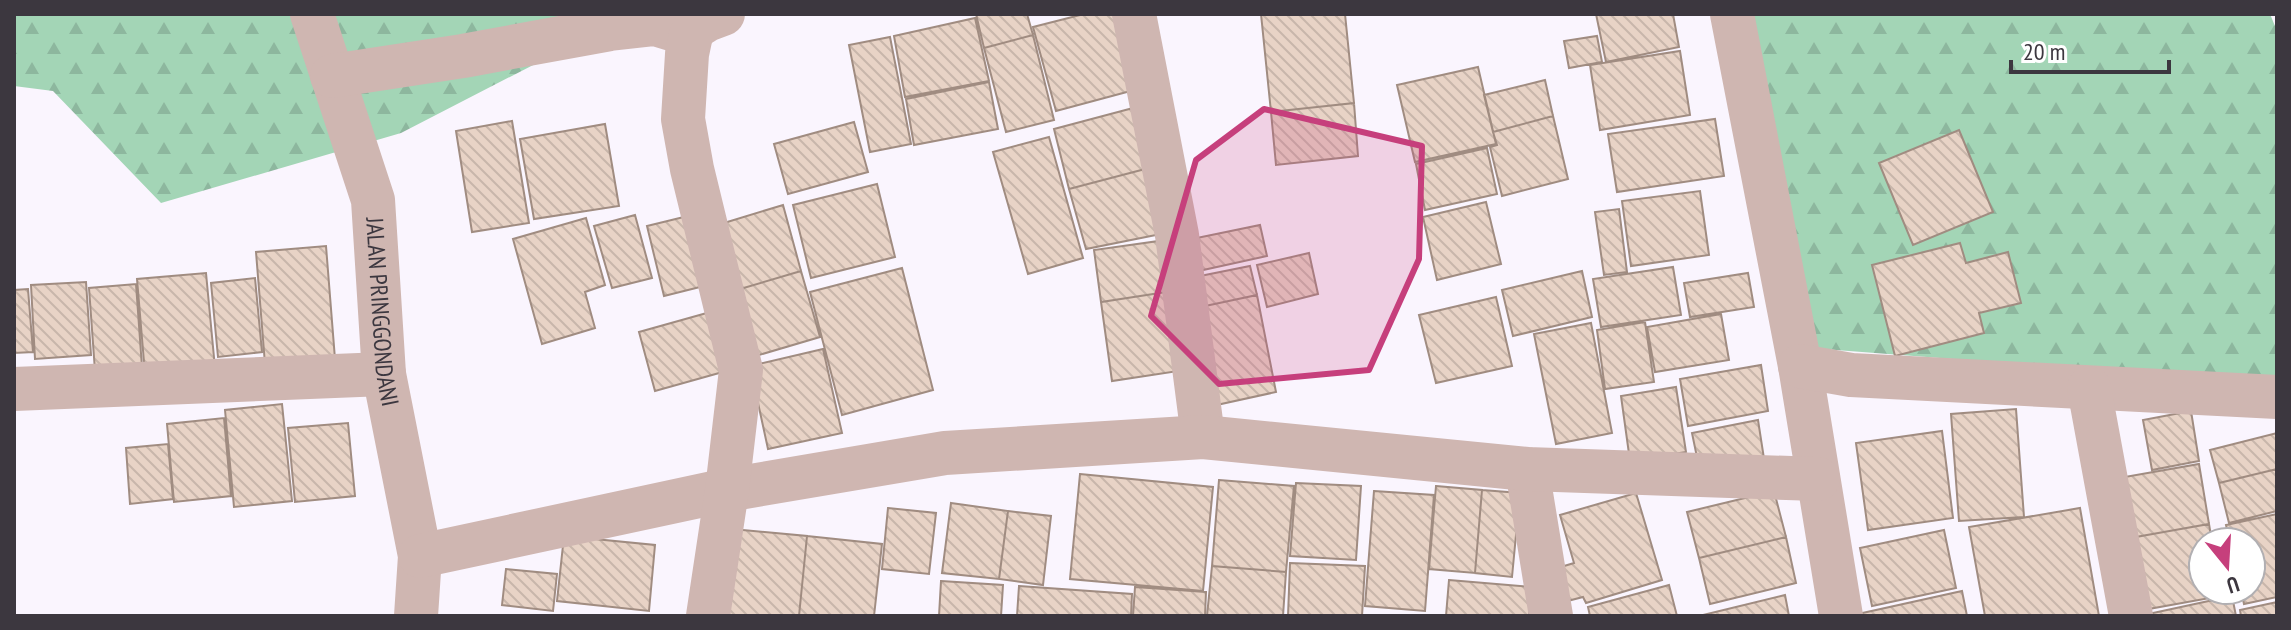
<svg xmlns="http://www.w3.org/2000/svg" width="2291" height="630" font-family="'PT Sans Narrow',sans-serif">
<defs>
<pattern id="forest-firs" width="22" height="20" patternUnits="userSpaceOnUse" patternTransform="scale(2)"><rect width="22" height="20" fill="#a3d5b6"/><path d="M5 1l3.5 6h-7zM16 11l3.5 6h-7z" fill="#8db79e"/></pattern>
<pattern id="building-back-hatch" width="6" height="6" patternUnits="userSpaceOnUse" patternTransform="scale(2)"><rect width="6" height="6" fill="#e8d3c6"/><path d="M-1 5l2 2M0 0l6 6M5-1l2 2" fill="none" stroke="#c8b6ab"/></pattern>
</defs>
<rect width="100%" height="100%" fill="#faf5fe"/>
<path fill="url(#forest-firs)" d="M14,14H632L401,133L161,203L53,91L14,86Z
M1743,14H2270L2277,31V384L1810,348Z"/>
<path fill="url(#building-back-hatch)" stroke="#a08c81" stroke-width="2" d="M976,14H1027L1033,35L984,48Z
M1084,14H1118L1138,89L1056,111L1033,27Z
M1261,14H1345L1354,103L1271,112Z
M1596,14H1673L1679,47L1606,62Z
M975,18L989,81L905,97L894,36Z
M1033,35L1054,120L1006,132L984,48Z
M1597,36L1602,62L1569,68L1564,41Z
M890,37L911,144L870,152L849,45Z
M1680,51L1690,115L1600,130L1590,65Z
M1478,67L1496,144L1415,162L1397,85Z
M1545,80L1553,116L1493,132L1484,95Z
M989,82L998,129L914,145L906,99Z
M1354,103L1358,156L1276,165L1271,112Z
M1133,108L1149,168L1069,189L1054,129Z
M1553,116L1568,179L1502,196L1490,147L1497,145L1493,132Z
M1715,119L1724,176L1617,192L1608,134Z
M512,121L529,223L472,232L456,131Z
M854,122L868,172L788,194L774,144Z
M605,124L619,206L534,219L520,139Z
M1959,130L1993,212L1913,245L1879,163Z
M1049,137L1083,258L1028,274L993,152Z
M1487,148L1497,194L1425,210L1416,164Z
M1149,168L1166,233L1086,249L1069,189Z
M877,184L895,257L811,278L793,205Z
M1700,191L1709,255L1631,266L1622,201Z
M1486,202L1501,264L1437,280L1423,217Z
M783,205L801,271L730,292L711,227Z
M1619,209L1627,272L1604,275L1595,212Z
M635,215L652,278L612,288L594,226Z
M692,215L708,285L664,296L647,226Z
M586,218L605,285L585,292L595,328L542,344L513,239Z
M1260,225L1267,256L1194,272L1187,240Z
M1166,240L1173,291L1101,302L1094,250Z
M1960,243L1966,263L2008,252L2021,303L1979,313L1984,333L1895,356L1872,265Z
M326,246L335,359L265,364L256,252Z
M1309,253L1318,294L1267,307L1257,265Z
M1250,266L1257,295L1191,309L1185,279Z
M1673,267L1681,315L1601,327L1593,279Z
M902,268L933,390L842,415L810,292Z
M801,271L820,337L749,358L730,292Z
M1582,271L1592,317L1513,336L1502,290Z
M206,273L215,368L145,374L137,279Z
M1748,273L1754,307L1690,317L1684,283Z
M255,278L262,352L218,357L211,283Z
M86,282L91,355L35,359L31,285Z
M136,284L142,367L95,371L89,288Z
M28,289L33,352L14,353V290Z
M1173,291L1185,370L1112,381L1101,302Z
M1257,295L1276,392L1212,406L1191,309Z
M1496,297L1512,366L1436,383L1419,315Z
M721,309L737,368L655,391L639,332Z
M1721,314L1729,360L1655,372L1647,327Z
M1645,322L1654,382L1605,389L1597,330Z
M1591,323L1612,433L1556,444L1534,334Z
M823,349L842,433L768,449L750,366Z
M1761,365L1768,411L1688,426L1680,379Z
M1676,387L1686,452L1630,461L1621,396Z
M282,404L292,501L234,507L225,410Z
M2016,409L2024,517L1959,521L1951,414Z
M2191,411L2199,461L2152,470L2143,420Z
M224,418L231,496L174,502L167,424Z
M1758,420L1765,465L1700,472L1692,433Z
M348,423L355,496L295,502L288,428Z
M1942,431L1953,518L1868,530L1856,443Z
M2277,433V469L2219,483L2210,450Z
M168,444L173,499L130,504L126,448Z
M2199,464L2209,524L2130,538L2119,478Z
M2277,469V511L2229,523L2219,483Z
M1080,474L1213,487L1203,591L1070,579Z
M1219,480L1294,486L1286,572L1212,566Z
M1296,483L1361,486L1356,560L1290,556Z
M1436,486L1482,490L1475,573L1429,569Z
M1482,490L1520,493L1512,577L1475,573Z
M1374,491L1434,495L1425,611L1365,606Z
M1774,491L1786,537L1699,558L1687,512Z
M1636,493L1662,580L1586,603L1583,597L1560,603L1551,570L1574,563L1560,515Z
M951,503L1008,511L999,579L942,573Z
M888,508L936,513L929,574L882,569Z
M2080,508L2099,616H1985L1969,527Z
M1008,511L1051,516L1043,585L999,579Z
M2277,514V597L2244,604L2241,590H2251V542H2230L2226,525Z
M2209,524L2212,542H2203V590H2220L2221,596L2143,610L2130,538Z
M732,529L807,536L799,616H723Z
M1944,530L1956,588L1872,606L1860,548Z
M564,536L655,545L649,611L557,601Z
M807,536L882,544L874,616H799Z
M1786,537L1796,583L1710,604L1699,558Z
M1290,563L1365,566L1362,616H1288Z
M1212,566L1286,572L1283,616H1207Z
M506,569L557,574L553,611L502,605Z
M1449,580L1532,587L1529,616H1446Z
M941,581L1003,585L1001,616H939Z
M1669,585L1677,616H1590L1588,607Z
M1019,586L1132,594L1131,616H1017Z
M1135,587L1206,592L1205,616H1133Z
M1962,591L1967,616H1859L1858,614Z
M1785,595L1789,616H1699Z
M2232,596L2236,616H2154L2153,613Z
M2277,602V616H2241L2240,610Z"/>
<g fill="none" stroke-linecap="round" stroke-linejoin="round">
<g stroke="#cfb6b1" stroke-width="44">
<path id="s1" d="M312,14L373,200L384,374L420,556L416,616"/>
<path d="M1134,14L1177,235L1203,437"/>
<path d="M1732,14L1800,366L1841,616"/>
<path d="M332,76L463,56L610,29L655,24L691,35"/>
<path d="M1800,366L1851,375L2277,397"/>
<path d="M2089,388L2131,616"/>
<path d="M14,389L384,374"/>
<path d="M1527,469L1551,616"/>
<path d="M420,556L727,490L945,453L1203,437L1527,469L1818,479"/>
<path d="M708,616L727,490L741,370L692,169L683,119L687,54L691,35L696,27L707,20L723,14"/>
</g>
</g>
<path fill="#c63f7c" fill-opacity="0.2" stroke="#c63f7c" stroke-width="6" stroke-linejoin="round" d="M1264,109L1422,146L1419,259L1369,370L1219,384L1151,316L1196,160Z"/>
<g text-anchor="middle" stroke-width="8" stroke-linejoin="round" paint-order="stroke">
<g font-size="24" fill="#3c373f" stroke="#fff">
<text dy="8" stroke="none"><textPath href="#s1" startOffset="308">JALAN PRINGGONDANI</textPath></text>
</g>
</g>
<rect width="2291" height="630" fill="none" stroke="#3c373f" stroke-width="32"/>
<g transform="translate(2227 566) rotate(162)"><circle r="38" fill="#ffffff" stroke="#b1afb2" stroke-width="2"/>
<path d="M0-6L14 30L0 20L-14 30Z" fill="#c63f7c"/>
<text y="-12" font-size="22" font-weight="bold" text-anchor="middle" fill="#3c373f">U</text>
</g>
<path d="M2011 60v12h158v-12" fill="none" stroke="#3c373f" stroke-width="4"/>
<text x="2023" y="60" font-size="24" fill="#3c373f" stroke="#ffffff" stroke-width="6" paint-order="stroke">20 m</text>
</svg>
